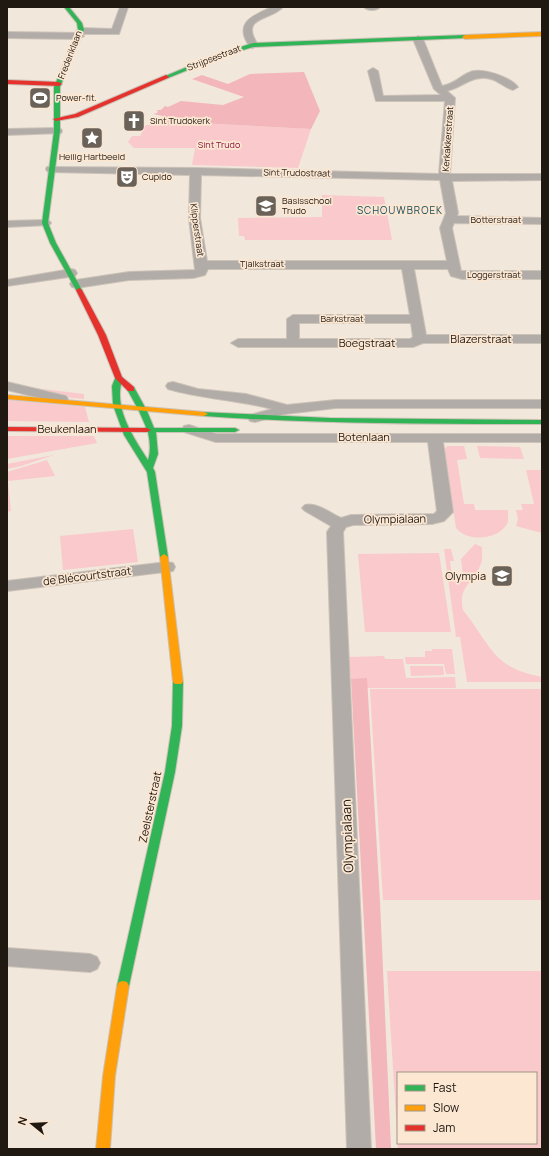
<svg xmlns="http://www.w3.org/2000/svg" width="549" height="1156" font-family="Manrope,sans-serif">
<rect width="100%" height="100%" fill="#f2e7db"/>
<path fill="#f9c9cb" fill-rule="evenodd" d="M160,121L311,129L298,168L192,165L195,148H134L128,142L132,136H140L146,125H157Z
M322,195L384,197L392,240H245L244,236H239L238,218L322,217Z
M26,387L84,394V399L72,398Z
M7,400L85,407L89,422L7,421Z
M7,436H94L97,443L7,459Z
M447,446H464L467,459L457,460L464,504H474L475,510H508V522C500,540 468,543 456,528L444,450Z
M477,446L520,447L524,459L480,458Z
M54,455L21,466L7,469V464Z
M47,460L55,476L8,481L11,511L7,512V472Z
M526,470H542V533L516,526L518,519L516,510H523L521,504H534Z
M133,529L138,562L63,570L60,536Z
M475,544L482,547C482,554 483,561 480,566C472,584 458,587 463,610C491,645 492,668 542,677V682H467L460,637H456L444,549H451L454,561H450L452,576H463L461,559Z
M439,553L451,632H365L358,554Z
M432,649H452L455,674H446L444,664H406L405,657H425V651H432Z
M384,656L385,659H403L406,678L455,677L456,688H367V679H351L349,657Z
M410,666H443L444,675L411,676Z
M370,689H542V900H383Z
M387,971H542V1149H398ZM398,1073H536V1143H398Z"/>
<path fill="#f2b6bb" d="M304,72L320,111L311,129L160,121L163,116L153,114L157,113L158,111L156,110H161L165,106L168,107L181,101L223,105L244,97L192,79L202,75L228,84L250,74Z
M367,678L380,902L391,1149H376L351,679Z"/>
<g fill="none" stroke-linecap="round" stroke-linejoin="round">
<g stroke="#cbc2b8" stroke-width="2">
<path id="street" d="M120,7H128L119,34H81L76,31L81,28L112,29Z
M272,7H283C270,21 239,16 258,45L253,48L250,47C233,23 252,16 272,7Z
M364,7H380C377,11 367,11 364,7Z
M7,32L79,33L84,36L79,39L7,38Z
M418,36L423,39L442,86C454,84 458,78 468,73C480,66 510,77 518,87L513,90C505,88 499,81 491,79C474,74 463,87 447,91L455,98L450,174H542V180L452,181L458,213L457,216L542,218V224L454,223L452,228L461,271H542V279H462L451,276L448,269H414L426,335H542V343H423L413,347H238L231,343L238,339H287V319L293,315H410L402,269H208L205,275L193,278L129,280L76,288L72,287L70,284L72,281L76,280L129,272L195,270L189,218L190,175L51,172L47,171L46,169L47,167L196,168L439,174L445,101H376L368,71L373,68L378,71L383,96L441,95L434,89L413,39ZM201,175L440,180L446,213L440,228L447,261H207L200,218ZM299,323H411L413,337L410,339H299Z
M57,128L61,129L62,131L61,133L7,135V129Z
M45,220L49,221L51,223L49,225L7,227V221Z
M71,269L75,270L77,273L75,276L7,286V280Z
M7,382L66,396L68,399L66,402L61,403L7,390Z
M173,382L198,389L246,394L287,405L336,400H542V408H336L285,414L255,422L250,421L248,418L250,415L272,409C237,400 203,399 168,389L166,386L168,383Z
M189,425L217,434H542V442H443L453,512L444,521L432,524L353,525L346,527L343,532L371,1149H347L327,532L331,526L305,511L302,508L305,505C317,502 330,513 341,518L351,515L434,514L437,511L428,442H216L184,432L182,429L184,426Z
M167,562L173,563L175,567L173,571L7,591V581Z
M7,948L90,954L97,957L100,963L97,969L90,972L7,966Z"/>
</g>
<g stroke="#cbc2b8" stroke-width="2">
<path id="fast" d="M64,7H69L82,23L84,30L60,87V131L48,223L56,243L82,290L79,292L76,290L50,243L42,223L54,131V87L78,30L77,23Z
M465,35L468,37L467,38L253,47L220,57L168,78L163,77L216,55L253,43Z
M116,376H119L123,378C112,406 133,437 148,460C151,451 150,442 148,432L143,430L146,427L139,411L127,389L128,387H134L135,389L147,411L154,428H235L239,430L235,432H156L158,454L153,468L155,472L168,557L167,559H161L160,557L147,472L124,435L113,405L112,386Z
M201,412L330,418L542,420V424C429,424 317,424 204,416L200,414Z
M178,679L181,680L183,682L182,726L175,772L129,986L127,990L123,991L119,990L117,986L165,772L172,726L173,682L175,680Z"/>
</g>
<g stroke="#cbc2b8" stroke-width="2">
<path id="slow" d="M542,32V36L465,39L462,37L465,35Z
M7,395L204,412L208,414L204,416L7,399Z
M164,554L168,557L183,682L181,684H175L173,682L160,557Z
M123,981L127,982L129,986L115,1076L110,1149H96L103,1076L117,986L119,982Z"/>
</g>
<g stroke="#cbc2b8" stroke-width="2">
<path id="jam" d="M166,75L169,77L168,78L78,117L56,121L53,119L75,114Z
M7,80L59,82L62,84L59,86L7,84Z
M79,288L82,290L106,335L122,377L134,387V391H128L115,378L98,335L76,290Z
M7,427L147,428L151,430L147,432L7,431Z"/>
</g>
<use href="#street" fill="#b1aca7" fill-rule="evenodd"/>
<use href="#fast" fill="#30b455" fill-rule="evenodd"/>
<use href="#slow" fill="#ff9f0a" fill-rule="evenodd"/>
<use href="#jam" fill="#e5322d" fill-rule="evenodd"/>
</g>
<defs>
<g id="stadium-square" transform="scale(1.15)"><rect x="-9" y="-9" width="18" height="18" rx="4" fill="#6a6158" stroke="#fbe7d2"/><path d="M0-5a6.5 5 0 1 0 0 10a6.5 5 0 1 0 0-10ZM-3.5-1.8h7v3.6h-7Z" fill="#fff"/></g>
<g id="church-square" transform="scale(1.15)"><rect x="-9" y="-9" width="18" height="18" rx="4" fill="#6a6158" stroke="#fbe7d2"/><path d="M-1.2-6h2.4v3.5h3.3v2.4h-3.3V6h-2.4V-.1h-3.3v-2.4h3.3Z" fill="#fff"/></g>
<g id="sight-square" transform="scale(1.15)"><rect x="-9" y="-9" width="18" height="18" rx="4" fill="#6a6158" stroke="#fbe7d2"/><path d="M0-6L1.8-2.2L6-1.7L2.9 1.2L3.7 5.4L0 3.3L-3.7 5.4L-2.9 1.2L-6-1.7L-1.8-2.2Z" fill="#fff"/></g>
<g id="theatre-square" transform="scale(1.15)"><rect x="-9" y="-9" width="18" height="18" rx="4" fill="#6a6158" stroke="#fbe7d2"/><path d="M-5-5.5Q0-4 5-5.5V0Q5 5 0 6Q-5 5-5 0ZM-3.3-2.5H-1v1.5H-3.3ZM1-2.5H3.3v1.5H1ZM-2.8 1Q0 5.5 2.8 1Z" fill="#fff"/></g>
<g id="school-square" transform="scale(1.15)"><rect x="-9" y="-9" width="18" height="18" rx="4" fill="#6a6158" stroke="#fbe7d2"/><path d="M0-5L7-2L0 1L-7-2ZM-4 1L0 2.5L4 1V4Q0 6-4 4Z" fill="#fff"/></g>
</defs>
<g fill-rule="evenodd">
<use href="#stadium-square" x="40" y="98"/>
<use href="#church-square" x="134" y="121"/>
<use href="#sight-square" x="92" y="138"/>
<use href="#theatre-square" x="127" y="177"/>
<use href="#school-square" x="266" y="206"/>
<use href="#school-square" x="502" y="576"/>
</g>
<g text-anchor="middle" stroke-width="3.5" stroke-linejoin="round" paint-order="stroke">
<g font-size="9" fill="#201912" stroke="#fbe7d2">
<text transform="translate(70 55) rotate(-69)" y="3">Frederiklaan</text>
<text transform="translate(214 58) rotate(-21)" y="3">Strijpsestraat</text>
<text transform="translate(448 139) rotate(-86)" y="3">Kerkakkerstraat</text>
<text transform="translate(297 173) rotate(1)" y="3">Sint Trudostraat</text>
<text x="496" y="223">Botterstraat</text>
<text transform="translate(197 230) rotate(82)" y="3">Klipperstraat</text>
<text x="262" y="267">Tjalkstraat</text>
<text x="494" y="278">Loggerstraat</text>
<text x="342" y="322">Barkstraat</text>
</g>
<g font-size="9" fill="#201912" stroke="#fbe7d2" text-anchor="start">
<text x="56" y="101">Power-fit.</text>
<text x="150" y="124">Sint Trudokerk</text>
<text x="92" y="160" text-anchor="middle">Heilig Hartbeeld</text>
<text x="142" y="180">Cupido</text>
<text x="282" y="204">Basisschool<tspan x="282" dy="10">Trudo</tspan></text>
</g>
<g font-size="9" fill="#8a123c" stroke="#fbe7d2">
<text x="219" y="148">Sint Trudo</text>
</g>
<g font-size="10" letter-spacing="1" fill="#144a59" stroke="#fbe7d2">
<text x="400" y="214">SCHOUWBROEK</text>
</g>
<g font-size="11" fill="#201912" stroke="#fbe7d2">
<text x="481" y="343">Blazerstraat</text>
<text x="367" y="347">Boegstraat</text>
<text x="67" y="433">Beukenlaan</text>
<text x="364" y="441">Botenlaan</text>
<text transform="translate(395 519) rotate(-1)" y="4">Olympialaan</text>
<text transform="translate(87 576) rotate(-7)" y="4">de Blécourtstraat</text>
<text transform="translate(150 807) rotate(-78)" y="4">Zeelsterstraat</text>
</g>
<g font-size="11" fill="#201912" stroke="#fbe7d2" text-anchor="end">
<text x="486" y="580">Olympia</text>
</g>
<g font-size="13" fill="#201912" stroke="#fbe7d2">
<text transform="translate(347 836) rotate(-92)" y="5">Olympialaan</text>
</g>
</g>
<rect width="549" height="1156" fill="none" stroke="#201912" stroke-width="16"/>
<rect x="397" y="1072" width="140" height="72" fill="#fbe7d2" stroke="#a39585"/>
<rect x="405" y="1085" width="20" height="6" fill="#30b455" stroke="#a39585"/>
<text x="433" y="1092" font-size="12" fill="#201912">Fast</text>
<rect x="405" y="1105" width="20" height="6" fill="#ff9f0a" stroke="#a39585"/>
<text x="433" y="1112" font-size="12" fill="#201912">Slow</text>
<rect x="405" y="1125" width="20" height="6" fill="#e5322d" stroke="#a39585"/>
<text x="433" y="1132" font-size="12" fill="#201912">Jam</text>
<g transform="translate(32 1124) rotate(288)" stroke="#fbe7d2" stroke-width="3" paint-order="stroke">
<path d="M0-3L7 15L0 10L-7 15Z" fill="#201912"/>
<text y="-6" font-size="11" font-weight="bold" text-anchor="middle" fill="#201912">N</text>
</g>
</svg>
